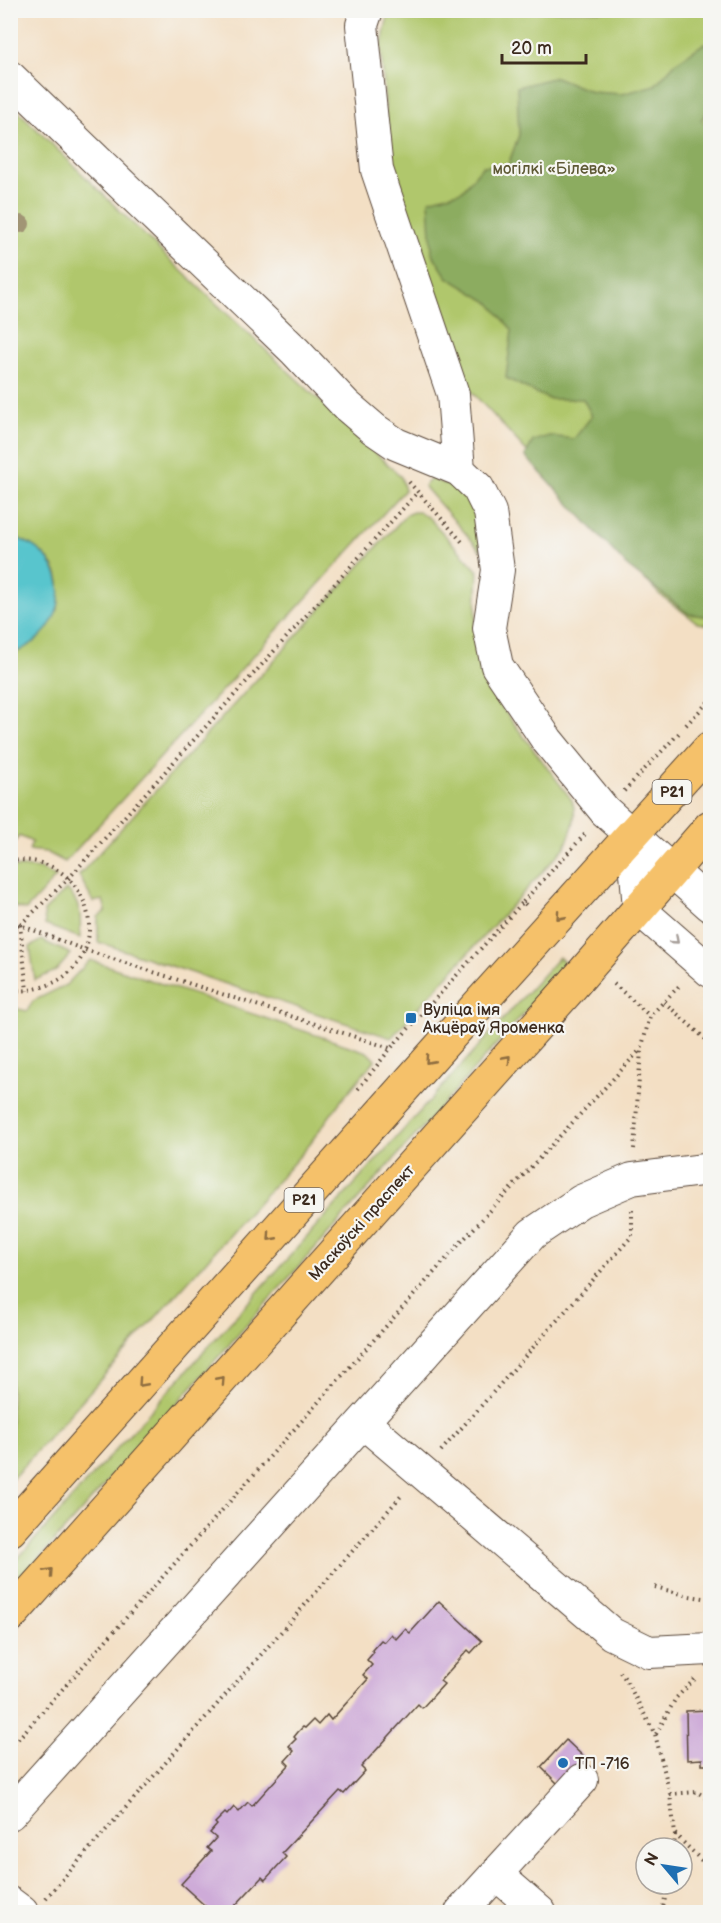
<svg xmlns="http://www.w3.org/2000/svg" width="721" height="1923" font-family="'Balsamiq Sans',sans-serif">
<rect width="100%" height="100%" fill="#f6f6f2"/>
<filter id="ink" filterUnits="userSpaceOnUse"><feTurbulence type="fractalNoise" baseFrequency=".0167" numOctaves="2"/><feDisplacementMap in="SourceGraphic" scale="12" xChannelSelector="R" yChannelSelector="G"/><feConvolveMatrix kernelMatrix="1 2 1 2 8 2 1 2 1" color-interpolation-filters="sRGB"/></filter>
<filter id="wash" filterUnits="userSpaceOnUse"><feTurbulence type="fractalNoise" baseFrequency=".008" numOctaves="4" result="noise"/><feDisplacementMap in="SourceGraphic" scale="24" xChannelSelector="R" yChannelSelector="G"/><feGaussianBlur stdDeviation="1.35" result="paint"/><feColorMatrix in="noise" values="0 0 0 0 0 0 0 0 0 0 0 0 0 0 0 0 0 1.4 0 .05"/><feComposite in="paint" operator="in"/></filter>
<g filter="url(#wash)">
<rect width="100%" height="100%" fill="#f3dfc4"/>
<path fill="#b0c76c" stroke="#767845" stroke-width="1.5" d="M389,11H710V625L698,623L659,594L458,377L390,173L381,48Z
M11,104L170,260L401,477L405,490L65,862L46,852L29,850L32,842L19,836L11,848V654L21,650L58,610C59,601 60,591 59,582C56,558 31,542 11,536Z
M431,479L454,487L471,503L481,525V551L424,486Z
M413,512H420L430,519L478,571C476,613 472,648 487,688L572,800C578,817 572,830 565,847L391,1038L98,942V917L106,911L103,900L93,902L79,875L406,515Z
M22,867L40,869L56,877L26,910L15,907L11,903V868Z
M67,889C82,906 81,916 80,938L45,925L44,911Z
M41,940L71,954L56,971L35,980L30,947Z
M559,957L567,965L11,1590V1566Z
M90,960L367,1052L375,1060L340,1102L305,1150L11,1480V998H13L14,1008L27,1011L33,1001L66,985Z"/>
<path fill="#8cac60" stroke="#646b3f" stroke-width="1.5" d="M705,43L710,48V109L701,120L710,128V617L689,614L627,566L525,456L533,441L549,436L574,439L592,416L583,399H548L506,378L512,330L490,303L447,277L432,253L429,200L462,191L483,166L508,165L519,135L517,87L556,77L592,92L622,94L655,85L675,63Z"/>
<path fill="#58c5cd" stroke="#4a7876" stroke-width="1.5" d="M10,536C78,555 74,632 11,654Z"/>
<g id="blocks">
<path fill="#ceabd8" d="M439,1601L482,1641L471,1653L468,1650L440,1681L444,1684L422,1708L418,1704L361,1767L365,1771L344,1794L340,1791L282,1853L286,1857L265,1880L262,1877L233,1908L238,1912H212L181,1884L211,1851L207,1848L216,1838L210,1833L217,1825L215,1823L225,1813L227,1815L234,1807L239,1812L248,1802L252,1806L289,1765L285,1761L294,1751L289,1746L296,1739L294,1737L298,1732L303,1727L305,1728L313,1720L318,1725L327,1715L331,1720L368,1679L363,1675L372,1665L367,1660L374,1652L372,1650L381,1640L384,1642L391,1634L396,1639L405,1629L410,1633Z
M710,1710V1765H702V1759L687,1760L686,1711Z
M566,1740L586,1759L560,1786L541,1767Z"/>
</g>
</g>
<g filter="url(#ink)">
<use href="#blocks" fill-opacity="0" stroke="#574537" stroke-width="1.5"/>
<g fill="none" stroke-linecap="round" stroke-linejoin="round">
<g stroke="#574537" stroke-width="34">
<path id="minor" d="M367,10L362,25L377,170L453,394L459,470
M10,77L295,351L346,405L374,429L396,444L459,470L478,488L490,512L498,570L489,628L497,666L547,740L605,811L710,905
M633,836L639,909L710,971
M364,1423L612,1634L649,1652L710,1649
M10,1814L532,1234L581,1201L632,1179L710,1169
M496,1874L540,1912
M10,1903L22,1912
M461,1912L582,1780"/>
</g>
<g stroke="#574537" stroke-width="35">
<path id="major" d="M10,1530L442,1045L710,748
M10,1616L570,988L710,827"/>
</g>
<path stroke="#574537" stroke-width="4" stroke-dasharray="1.5 4.5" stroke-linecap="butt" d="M409,482L464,544
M686,725L710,700
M624,791L681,731
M10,861C94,850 121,964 42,987C31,990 22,992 10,989
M523,902L587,832
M10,915L20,925L85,950L390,1048
M20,925L27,991
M10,930L20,925L69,878L417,493
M614,984L650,1016
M664,1002L710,1043
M358,1089L391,1048L523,902L528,907
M634,1149L641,1050L650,1016L681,984
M441,1451L632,1236V1210
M655,1587L689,1596L710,1599
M620,1672L626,1680L655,1734L670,1794L675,1834L674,1848
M656,1734L676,1698L695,1679
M10,1748L463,1240L640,1050
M670,1794L697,1792L710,1800
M675,1834L703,1862L710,1873
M46,1898L402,1495
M662,1912L668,1884"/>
<use href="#minor" stroke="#fff" stroke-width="32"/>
<use href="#major" stroke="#f5c16b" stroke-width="33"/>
</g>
<circle fill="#a19575" cx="21" cy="224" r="9"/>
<defs><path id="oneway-chevron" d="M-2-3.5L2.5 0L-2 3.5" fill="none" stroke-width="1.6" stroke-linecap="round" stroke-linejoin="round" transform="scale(1.5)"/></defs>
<g stroke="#8f6e41">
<use href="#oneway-chevron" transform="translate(560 916) rotate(132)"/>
<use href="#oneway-chevron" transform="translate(507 1059) rotate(-48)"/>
<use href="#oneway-chevron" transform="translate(429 1060) rotate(132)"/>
<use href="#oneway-chevron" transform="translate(271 1237) rotate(132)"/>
<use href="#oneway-chevron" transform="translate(221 1380) rotate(-48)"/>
<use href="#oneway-chevron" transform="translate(142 1383) rotate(132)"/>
<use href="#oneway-chevron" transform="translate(49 1572) rotate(-48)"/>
</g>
<use stroke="#a79f9a" href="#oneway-chevron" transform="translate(675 940) rotate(41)"/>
</g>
<g fill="#1f6fb2" stroke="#f6f6f2" stroke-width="2">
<rect x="405" y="1012" width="12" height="12" rx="3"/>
<circle cx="563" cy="1763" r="6"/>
</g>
<g text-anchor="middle" stroke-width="4.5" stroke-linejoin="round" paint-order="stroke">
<g fill="#f6f6f2" stroke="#73675e" stroke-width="1.5">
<rect x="652.5" y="780" width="39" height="24" rx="4.5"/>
<rect x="284.5" y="1188" width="39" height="24" rx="4.5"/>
</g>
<g font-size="15" font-weight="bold" fill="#3b2a1e">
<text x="672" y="797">Р21</text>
<text x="304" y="1205">Р21</text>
</g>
<g font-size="16" fill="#5e5935" stroke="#f6f6f2">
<text x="554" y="174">могілкі «Білева»</text>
</g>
<g font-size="16" fill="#3b2a1e" stroke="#f6f6f2" text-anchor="start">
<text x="423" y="1015">Вуліца імя<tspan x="423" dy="18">Акцёраў Яроменка</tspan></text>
<text x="575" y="1769">ТП -716</text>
</g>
<g font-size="16" fill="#3b2a1e" stroke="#f6f6f2">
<text transform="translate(361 1222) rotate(-48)" y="6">Маскоўскі праспект</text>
</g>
</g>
<rect width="721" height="1923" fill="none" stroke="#f6f6f2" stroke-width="36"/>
<g transform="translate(664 1866) rotate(299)"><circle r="28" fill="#f6f6f2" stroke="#aba49d" stroke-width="1.5"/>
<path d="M0-4.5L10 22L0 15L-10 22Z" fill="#1f6fb2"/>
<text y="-9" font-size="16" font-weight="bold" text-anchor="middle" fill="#3b2a1e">N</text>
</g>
<path d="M502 54v9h84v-9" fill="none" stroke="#3b2a1e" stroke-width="3"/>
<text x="511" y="54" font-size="18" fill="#3b2a1e" stroke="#f6f6f2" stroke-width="4.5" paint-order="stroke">20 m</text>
</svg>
